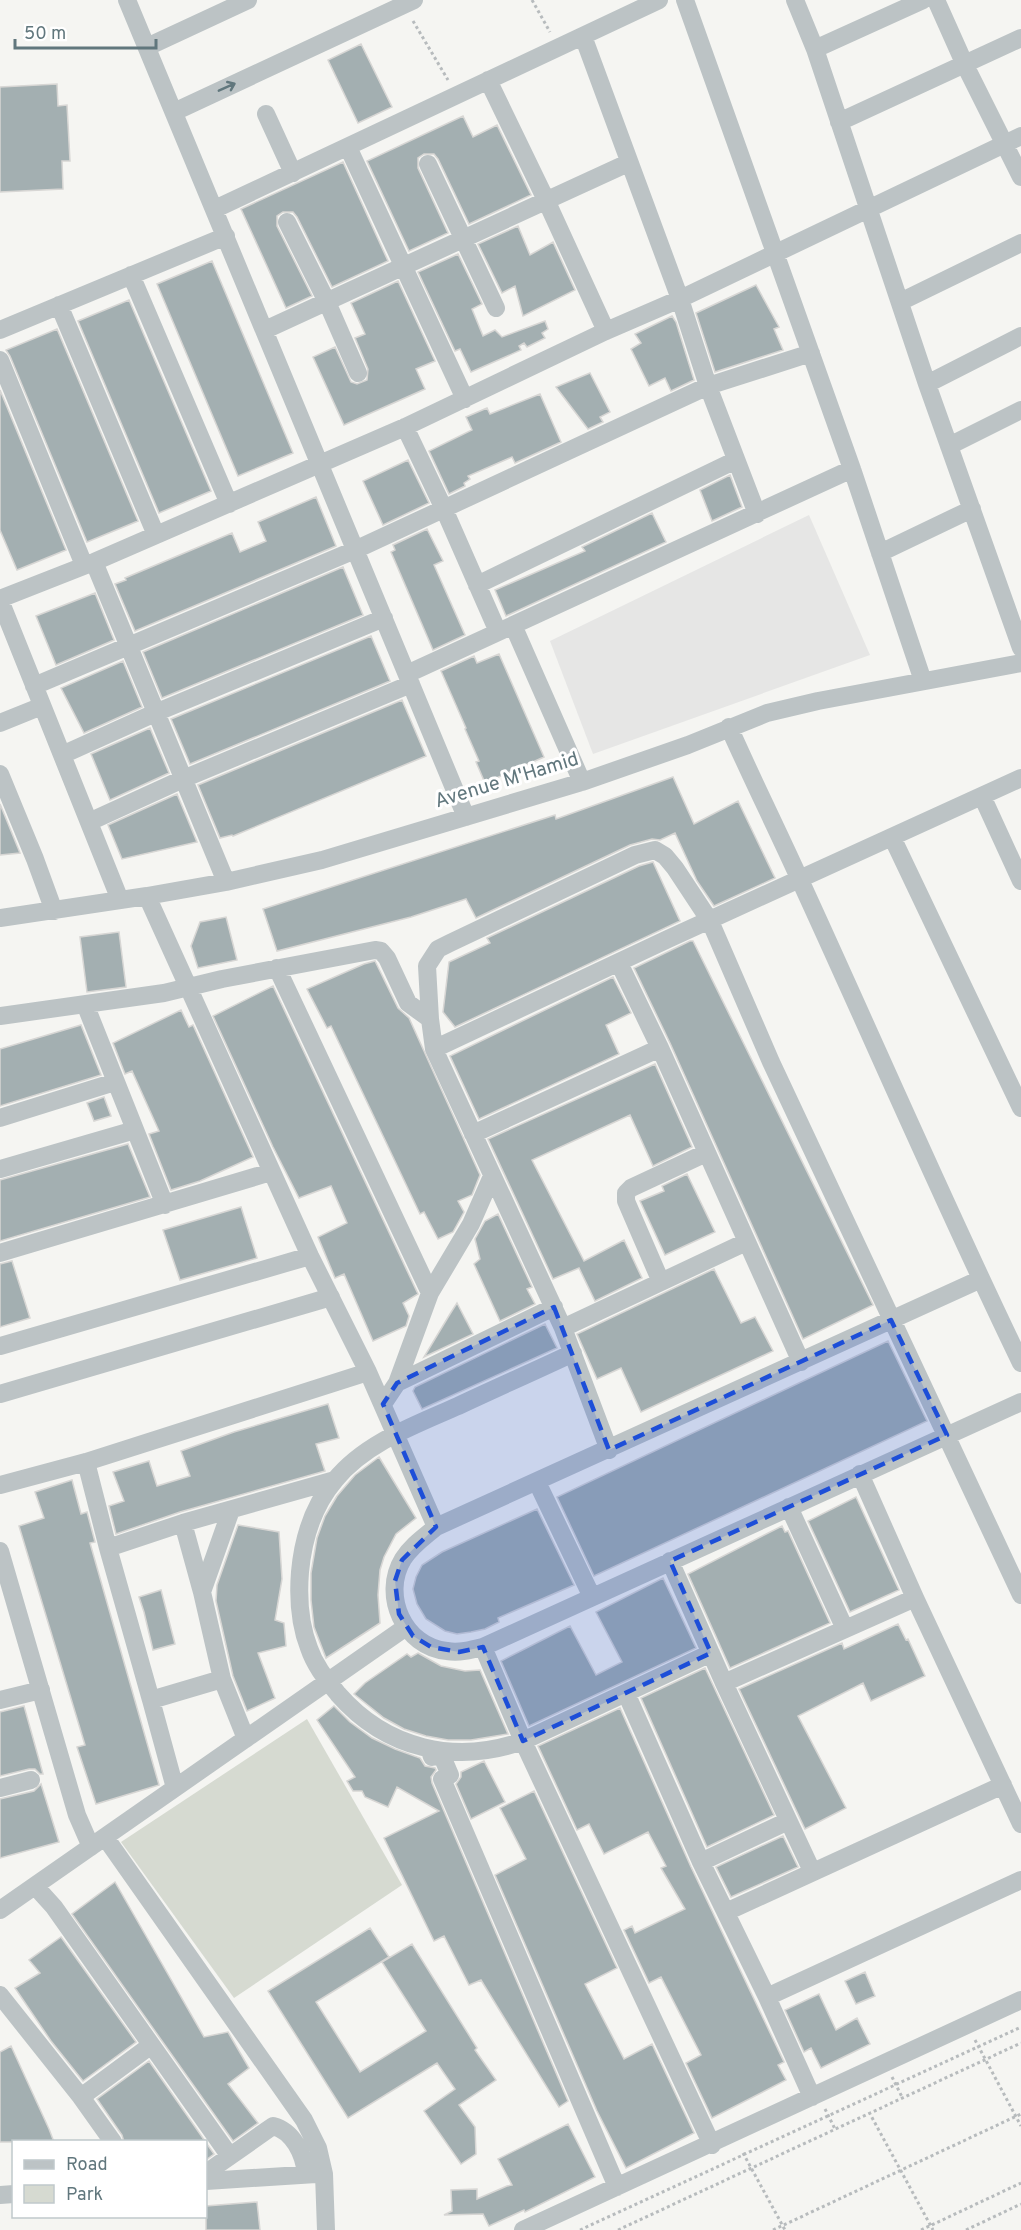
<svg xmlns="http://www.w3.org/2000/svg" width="1021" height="2230" font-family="Overpass,sans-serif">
<rect width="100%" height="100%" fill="#f5f5f2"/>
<path fill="#e6e6e5" d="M809,515L870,655L593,754L550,641Z"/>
<path fill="#d6dad1" d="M307,1719L402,1885L234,1998L121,1842Z"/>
<path fill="#a3afb1" stroke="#d7d6d4" stroke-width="1.5" d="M361,44L392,107L358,123L328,60Z
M57,84L58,106L67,105L70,161H62L63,189L0,192V87Z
M463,116L473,137L497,125L531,195L469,224L438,159L434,154H424L418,158V168L448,233L409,251L367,161Z
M343,162L388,261L332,287L297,217L293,212H283L277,216V226L312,296L286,308L241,209Z
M518,226L530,255L553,242L575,290L523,316L515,286L502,293L478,244Z
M458,254L482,304L472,309L483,336L495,330L502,337L545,321L548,329L542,333L545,338L527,347L524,343L519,346L521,350L471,372L460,349L455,351L418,272Z
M212,261L293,453L238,476L157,284Z
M398,281L435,361L416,369L425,389L344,425L313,357L335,347L351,382L357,384L367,380L368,369L355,338L365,334L351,303Z
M756,285L779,327L774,329L783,350L715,372L696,313Z
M129,300L211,491L159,513L78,321Z
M672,316L676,322L694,380L671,391L665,378L649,386L631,349L641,343L635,334Z
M57,329L138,521L87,542L10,356L6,350Z
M590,373L610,412L600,417L603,422L588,429L556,387Z
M0,390L66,550L17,570L0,530Z
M540,394L561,442L515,463L512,457L468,476L470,479L464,483L465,486L449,494L429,451L472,430L466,417L487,408L490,414Z
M408,460L429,503L383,525L363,481Z
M730,475L742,507L712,521L700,490Z
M316,497L336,546L135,631L115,584L126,580L125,578L232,533L240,552L266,541L258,522Z
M652,513L666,542L506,616L495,590L585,551L582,547Z
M427,529L443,561L434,565L465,635L433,650L391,552L395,550L393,545Z
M343,567L363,615L162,698L143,652Z
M95,593L114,640L56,665L36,616Z
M371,636L390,681L190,764L171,719Z
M499,654L544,757L485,783L476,762L479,761L465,729L466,728L441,671L474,656L477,663Z
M123,661L142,707L84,733L61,688Z
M402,700L426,756L233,836L232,835L220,838L198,785Z
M150,728L169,773L110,800L91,754Z
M673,777L694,824L738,801L775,878L714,906L697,881L675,833L660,840L652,839L630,845L476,918L466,899L411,917L277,951L263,909L555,815L556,819Z
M177,794L197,842L122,859L108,825Z
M0,804L20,853L0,855Z
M653,862L680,921L455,1027L443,1012L449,962L490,943L487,938L639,866Z
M226,917L237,960L198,968L191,946L200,922Z
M119,932L126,987L87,992L80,937Z
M690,941H693L873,1305L803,1339L670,1043L634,968Z
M375,961L398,1008L409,1018L480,1175L472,1195L458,1201L464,1212L453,1232L438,1239L424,1212L420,1214L331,1026L327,1028L307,989L364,964Z
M613,977L631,1013L606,1025L619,1054L479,1119L450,1056Z
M273,986L418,1294L403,1303L409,1316L406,1326L373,1341L344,1274L335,1278L318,1237L347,1223L331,1186L299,1198L273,1147L213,1016Z
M181,1010L189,1027L193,1025L253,1157L200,1181L171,1190L149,1134L159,1131L132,1071L125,1074L113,1043Z
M81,1025L101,1075L0,1106V1049Z
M655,1064L692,1147L653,1166L630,1115L532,1160L584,1261L624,1240L642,1278L595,1301L579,1268L553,1279L488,1139Z
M104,1097L111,1116L94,1121L87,1103Z
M128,1144L150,1197L0,1241V1180Z
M687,1174L715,1232L665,1255L640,1201L664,1191L662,1186Z
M241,1207L257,1258L180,1280L163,1230Z
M498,1214L532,1287L527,1289L535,1304L500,1321L474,1264L480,1259L475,1239L485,1221Z
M12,1261L30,1318L0,1327V1264Z
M714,1269L741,1323L755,1317L773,1351L641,1412L621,1368L597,1379L577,1334Z
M457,1303L473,1334L424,1357L450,1314Z
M545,1324L557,1348L422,1409L413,1391L415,1387Z
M888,1341L927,1421L594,1576L557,1497Z
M328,1404L339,1438L316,1444L325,1471L180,1512L116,1534L109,1506L124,1501L113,1472L149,1461L157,1486L190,1476L181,1451L234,1432Z
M379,1457L416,1518L396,1534L384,1557L380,1570L378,1595L380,1623L326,1658L314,1627L311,1600V1573L317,1538L325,1516L337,1496L355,1475Z
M72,1480L81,1514L87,1512L95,1542L90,1543L159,1785L96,1804L77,1747L85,1745L19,1526L44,1518L35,1492Z
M856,1497L899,1590L850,1612L808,1521Z
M537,1509L574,1585L498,1618L499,1622L485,1629L471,1632L457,1634L445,1631L426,1619L417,1604L413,1589L416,1577L422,1565L442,1552Z
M238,1525L279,1532L282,1579L275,1620L284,1623L286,1646L258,1653L275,1698L247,1711L233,1676L216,1601L217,1585Z
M782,1526L785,1532L788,1531L830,1623L730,1668L688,1574Z
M663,1578L696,1648L529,1726L501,1661L570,1626L596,1675L622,1662L596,1612Z
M161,1590L175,1644L153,1650L144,1612L139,1597Z
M898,1624L906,1640L908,1639L925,1676L871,1701L863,1683L798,1716L846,1808L805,1829L739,1689L842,1643L844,1649Z
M418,1653L441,1666L465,1671L480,1670L508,1734L471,1740H448L426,1736L404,1729L384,1718L354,1694L365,1683L407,1654L411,1657Z
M705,1668L774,1815L707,1847L641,1698Z
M24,1706L43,1774H40L35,1769H29L0,1776V1712Z
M334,1706L350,1722L372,1738L395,1749L420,1758L425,1766L435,1768L436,1770L431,1777L432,1783L568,2101L559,2107L481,1980L469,1985L444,1936L434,1941L384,1838L439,1811L397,1787L388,1807L365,1797L362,1791H353L347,1781L355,1777L317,1720Z
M620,1708L691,1867L784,2062L778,2065L786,2080L712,2118L686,2063L701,2055L661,1977L649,1983L624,1930L632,1926L635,1933L685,1909L661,1868L666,1866L648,1832L604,1854L589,1824L577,1830L538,1746Z
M484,1761L505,1802L471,1819L456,1784L461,1777V1772Z
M41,1784L59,1842L0,1858V1799L34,1791Z
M534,1791L617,1968L585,1984L624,2059L652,2044L694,2133L626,2168L597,2111L495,1875L526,1859L500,1808Z
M783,1836L798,1867L731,1897L716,1867Z
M115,1882L204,2037L228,2032L249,2068L228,2084L258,2123L233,2141L72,1914Z
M370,1928L389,1957L316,2002L360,2072L426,2031L382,1962L412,1944L477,2048L475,2050L496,2080L459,2105L475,2127L476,2154L461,2164L424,2111L455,2089L437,2063L348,2118L268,1991Z
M61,1937L136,2042L83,2081L51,2041L15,1988L40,1973L29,1960Z
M865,1972L875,1996L856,2004L845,1981Z
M819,1994L836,2030L857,2018L870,2044L821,2068L811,2048L804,2052L785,2010Z
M11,2046L49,2129L54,2142H0V2052Z
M149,2061L214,2154L206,2160V2142H124L122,2135L97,2099Z
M568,2124L595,2177L525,2212L524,2210L489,2226L483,2214L444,2215L452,2211L451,2190L477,2189V2199L507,2186L512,2185L498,2159Z
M257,2202L260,2230H206V2206Z"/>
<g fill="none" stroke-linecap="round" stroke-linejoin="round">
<path stroke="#b7bbbd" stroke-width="3" stroke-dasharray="3 3" stroke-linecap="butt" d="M532,0L550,32
M413,21L448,80
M975,2040L1021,2126
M892,2077L902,2097
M825,2109L835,2129
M869,2112L933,2230
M743,2153L785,2230
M580,2230L1021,2027
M618,2230L1021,2043
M773,2230L1021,2114
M921,2230L1021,2183
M966,2230L1021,2204"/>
<path stroke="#bcc3c5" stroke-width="18" d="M127,0L466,817
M685,0L852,469L923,681
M795,0L815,49L927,384L1021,648
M936,0L965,65L1021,177
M583,36L680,299L708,386L757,514
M147,47L248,0
M815,49L923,0
M488,80L546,200L606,331
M174,112L414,0
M266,114L293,173
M839,122L1021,38
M348,147L465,399
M428,164L496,308
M215,209L659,0
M287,222L327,302L358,373
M131,275L229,504
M900,302L1021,243
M59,305L156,535
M0,330L226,236
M265,330L628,163
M0,360L84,565
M927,384L1021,336
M405,427L444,509L498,632
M949,446L1021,410
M880,553L972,509
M94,562L226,882
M477,585L736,460
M0,599L94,562L405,427L606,331L680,299L1021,136
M0,600L120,900
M513,625L582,782
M407,674L852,469
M34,686L355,550L708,386L811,353
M0,723L42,706
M729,727C752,779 777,829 800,880C874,1041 944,1204 1021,1363
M62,755L155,713L384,618
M0,774L35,859L54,911
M982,796L1021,881
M89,822L183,779L411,684
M892,837L1021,1108
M147,896L310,1256L368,1372L436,1527
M0,918L147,896L226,882L322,860L582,782L688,745L767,713L818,701L1021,663
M619,963L660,1048L801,1362
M277,968L430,1293
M85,1004L165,1205
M0,1016L164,993L222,979L375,950L381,951L387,958L408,1003L430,1019
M434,1049L668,939L1021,778
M0,1118L115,1082
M473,1134L660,1048
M0,1169L135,1130
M0,1253L271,1172
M981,1279L436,1527C424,1537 411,1546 403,1559C381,1595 404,1647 447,1651C459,1653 471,1650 483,1647L1021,1402
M661,1282L626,1201V1193L631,1188L706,1153
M563,1328L746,1242
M0,1346L310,1256
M573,1353C535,1371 496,1388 458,1406C415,1425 365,1443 335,1480C313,1506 303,1539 300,1572C298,1597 300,1625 309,1648C315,1666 326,1679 338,1694C386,1749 455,1765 523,1741L711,1653
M397,1383L554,1307
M0,1394L331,1297
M383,1404L397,1383L430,1293L471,1224L492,1176
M609,1450L563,1328L434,1049L430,1019L427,966L438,949L450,943L635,855L655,850L665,856L675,868L710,921L771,1062L1021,1595
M86,1462L108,1548L151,1700L222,1679
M860,1474L915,1598L1021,1824
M537,1482L592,1597
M0,1485L86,1462L368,1372
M789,1507L845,1629
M108,1548L183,1523
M0,1551L77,1815L91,1847
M670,1561L724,1683L812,1871
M202,1592L231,1510
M483,1647L523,1741L712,2145
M724,1683L915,1598
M626,1693L701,1862L767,1997L812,2097
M0,1700L41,1690
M151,1700L175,1788
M246,1739L222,1679L202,1592L183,1523L335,1480
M431,1754L432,1757L441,1754L450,1775L442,1779L617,2187
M0,1788L31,1780
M105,1837L304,2120L318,2148L324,2174L326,2230
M701,1862L788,1821
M35,1886L54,1907L229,2155
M0,1910L406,1627
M726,1912L1003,1785
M0,1995L81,2097L113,2142
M767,1997L1021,1880
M81,2097L150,2046
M206,2173L273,2126C293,2131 304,2154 306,2174
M206,2181L316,2174
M0,2195L14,2194
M523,2230L1021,2000"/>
</g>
<defs><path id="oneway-shaft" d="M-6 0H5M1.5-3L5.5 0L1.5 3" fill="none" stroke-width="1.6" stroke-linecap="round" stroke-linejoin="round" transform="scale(1.5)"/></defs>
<use stroke="#61777d" href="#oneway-shaft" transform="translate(227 87) rotate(-24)"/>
<path fill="#1d4ed8" fill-opacity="0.2" stroke="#1d4ed8" stroke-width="4.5" stroke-dasharray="12 8" stroke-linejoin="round" d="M554,1307L609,1450L891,1320L947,1435L670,1561L711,1653L523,1741L483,1647L459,1652L431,1647L413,1636L399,1614L395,1581L402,1560L436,1527L383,1404L397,1383Z"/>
<g text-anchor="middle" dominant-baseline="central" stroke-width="6" stroke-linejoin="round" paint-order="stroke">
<g font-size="20" fill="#61777d" stroke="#fff">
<text transform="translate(507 781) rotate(-17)">Avenue M'Hamid</text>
</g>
</g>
<rect x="12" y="2140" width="195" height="78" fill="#ffffff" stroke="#c0c9cb" stroke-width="1.5"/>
<rect x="24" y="2160" width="30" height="9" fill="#bcc3c5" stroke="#c0c9cb" stroke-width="1.5"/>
<text x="66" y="2170" font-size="18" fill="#61777d">Road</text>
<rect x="24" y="2185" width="30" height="18" fill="#d6dad1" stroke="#c0c9cb" stroke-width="1.5"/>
<text x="66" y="2200" font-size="18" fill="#61777d">Park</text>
<path d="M15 39v9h141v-9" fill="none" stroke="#61777d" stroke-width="3"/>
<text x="24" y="39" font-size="18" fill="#61777d" stroke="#ffffff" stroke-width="4.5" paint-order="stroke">50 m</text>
</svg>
